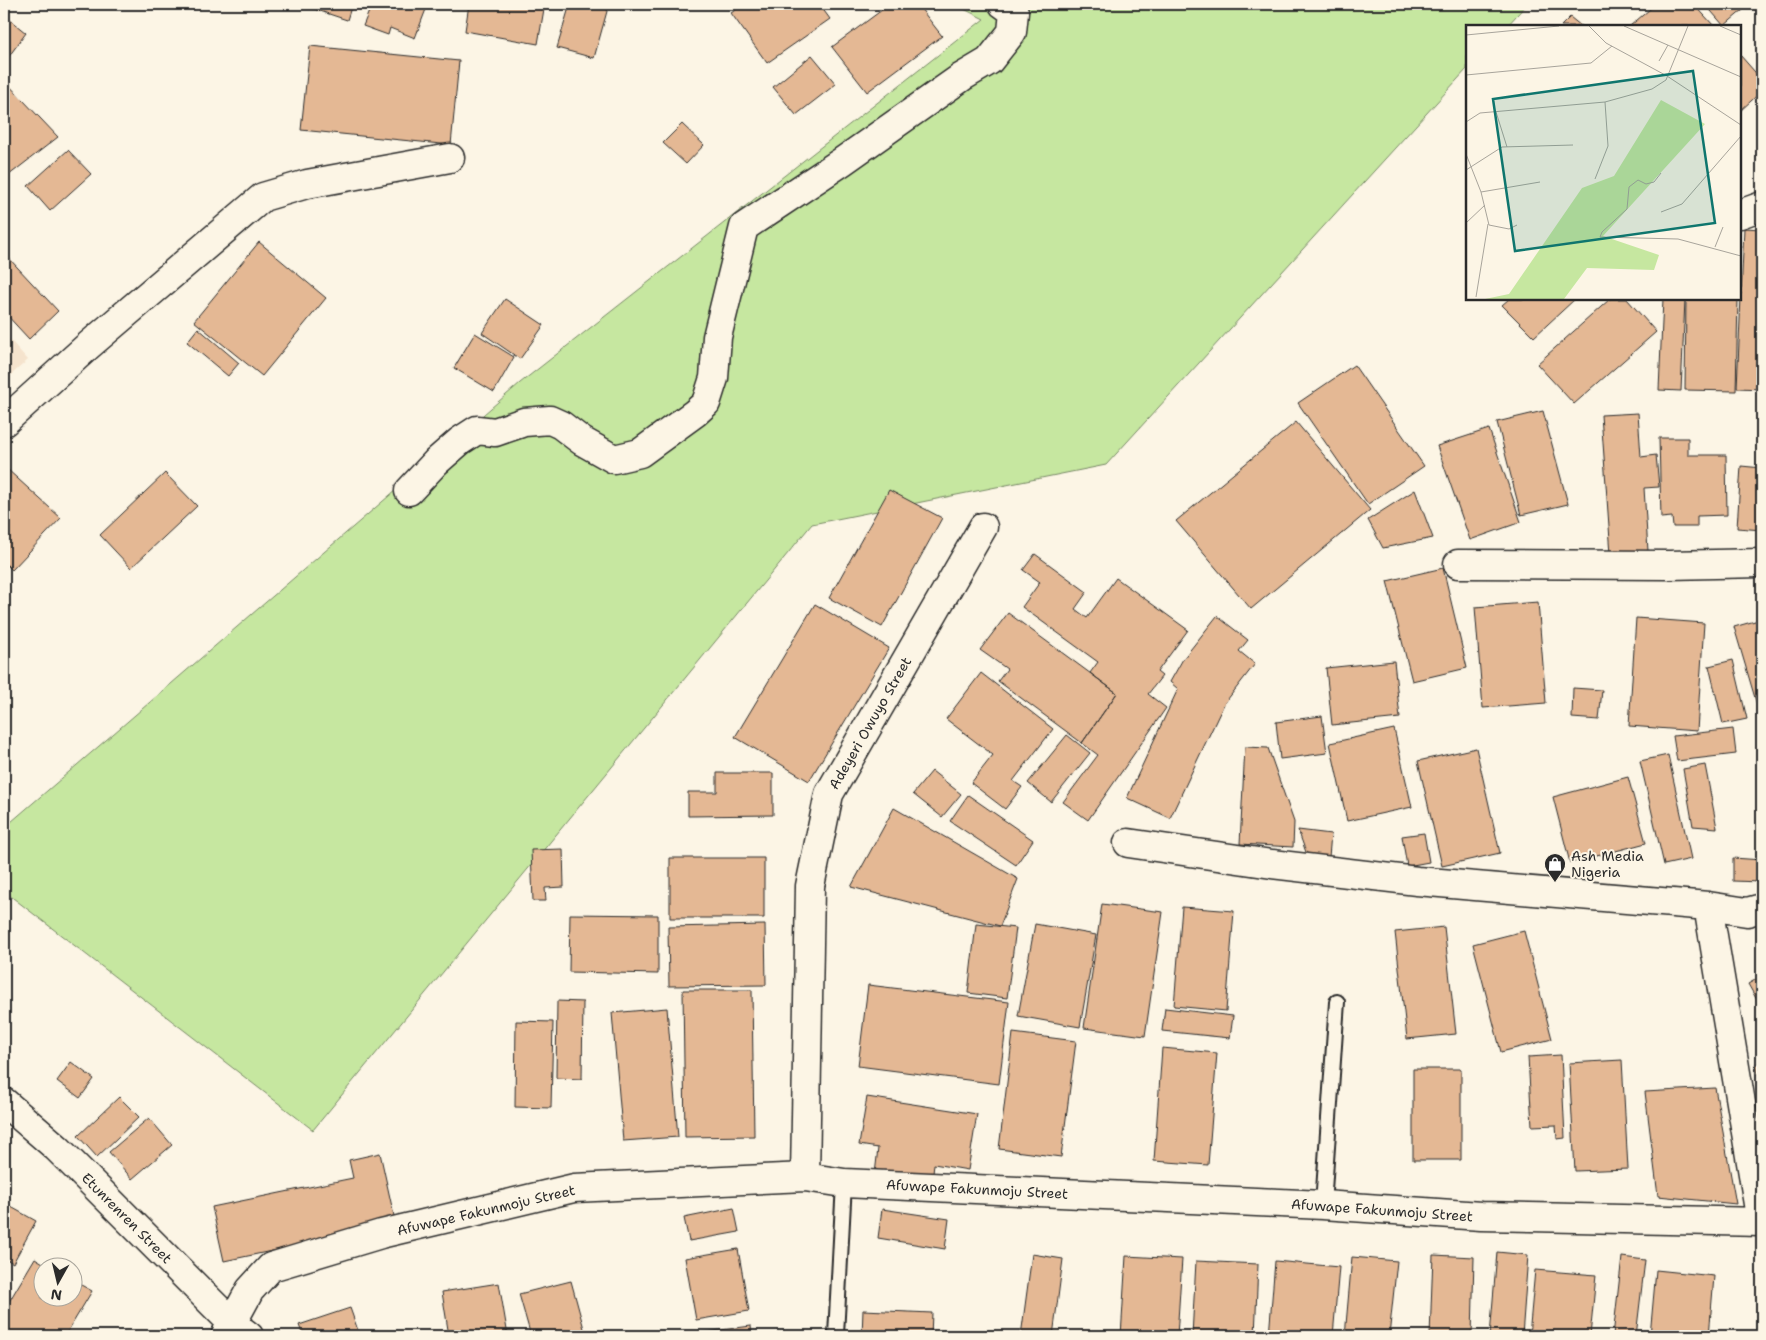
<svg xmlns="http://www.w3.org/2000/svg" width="1766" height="1340" font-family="'Shantell Sans',sans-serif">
<rect width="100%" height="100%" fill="#fcf5e5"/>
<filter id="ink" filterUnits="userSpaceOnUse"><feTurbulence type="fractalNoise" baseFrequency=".02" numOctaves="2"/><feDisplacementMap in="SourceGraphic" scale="10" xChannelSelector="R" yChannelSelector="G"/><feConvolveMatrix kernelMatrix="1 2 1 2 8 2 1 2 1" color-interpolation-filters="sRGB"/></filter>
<g filter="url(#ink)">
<path fill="#f5e3cd" d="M4,333L28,360L4,381Z"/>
<path fill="#c6e7a0" stroke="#788966" d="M954,4H1527L1507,26H1467V69L1106,465L812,524L313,1130L4,891V828L520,383L984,19Z"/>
<path fill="#e4b894" stroke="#2b2b2b" d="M299,4H352L347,20Z
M372,4H428L415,38L390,28L388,35L363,26Z
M469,4H530L529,6L544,9L538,44L465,31Z
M570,4H609L594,58L557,48Z
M744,4H819L830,19L767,63L731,13Z
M890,4H917L942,36L867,92L832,47Z
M1656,4H1694L1714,26H1630Z
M1705,4H1750L1724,26Z
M4,15L26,33L4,63Z
M1570,17L1581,26H1561Z
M310,46L459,61L451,145L301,130Z
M812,55L836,84L796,115L773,87Z
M1740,55L1762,80V91L1740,111Z
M4,80L58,137L4,179Z
M682,124L704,145L686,164L663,143Z
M68,150L91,174L50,211L28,186Z
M1744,228L1762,229V389L1737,388Z
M259,242L326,298L262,376L194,321Z
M4,253L58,311L29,339L4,312Z
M505,299L544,325L520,359L482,333Z
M1509,299H1575L1534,337L1502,305Z
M1610,299H1627L1656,332L1574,404L1537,364Z
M1663,299H1685L1681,391L1659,390Z
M1686,299H1738L1736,391L1685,390Z
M198,328L239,363L228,376L187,342Z
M475,333L514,357L494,392L454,368Z
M1354,365L1424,466L1368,504L1298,403Z
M1543,411L1568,504L1521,515L1497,422Z
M1638,413L1641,457L1656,455L1659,487L1644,488L1648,551L1611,554L1601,415Z
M1296,422L1370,510L1251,609L1176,521Z
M1489,429L1521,522L1470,540L1437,446Z
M1659,438H1688V455H1726L1727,515L1697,516V527H1673L1672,517L1661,518Z
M1741,466L1762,468V530L1737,528Z
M7,469L61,518L12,570L4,562V472Z
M165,473L197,506L131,568L100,535Z
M889,490L942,518L882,627L829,598Z
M1415,490L1433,538L1383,548L1368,520Z
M1035,554L1087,592L1075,609L1087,618L1116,578L1188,630L1157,672L1162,676L1148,694L1166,708L1088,820L1063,802L1098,755L1082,743L1117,693L1090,673L1098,662L1022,607L1040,582L1023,570Z
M1443,568L1467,668L1412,681L1387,581Z
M1538,602L1546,703L1483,708L1475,607Z
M815,604L889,648L809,781L735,737Z
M1008,613L1117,693L1082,743L998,681L1007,669L980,650Z
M1217,616L1248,640L1239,651L1255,664L1224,704L1170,818L1127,798L1178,689L1170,682L1183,659Z
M1636,618L1704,623L1697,731L1629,726Z
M1762,619V715H1760L1734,627Z
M1733,660L1747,719L1723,724L1709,666Z
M1394,661L1400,718L1332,725L1326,668Z
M981,673L1053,729L1013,781L1022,787L1005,809L971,783L993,755L946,719Z
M1573,688L1602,690L1599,720L1572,718Z
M1322,716L1327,753L1280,759L1276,722Z
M1394,729L1412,807L1347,821L1330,743Z
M1733,729L1736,754L1677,761L1673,736Z
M1067,735L1090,753L1051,802L1028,783Z
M1245,747L1268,748L1294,822L1293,847L1240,844Z
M1476,748L1500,853L1442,866L1418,761Z
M1668,755L1691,859L1664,865L1640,761Z
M1705,765L1717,828L1693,826L1683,769Z
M932,771L961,794L942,817L913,794Z
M717,773H773V815L688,816V792H717Z
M1628,777L1646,843L1570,863L1553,797Z
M968,795L1033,840L1016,865L950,821Z
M894,808L1018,879L1000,926L851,887Z
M1298,830L1331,834L1329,857L1307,855Z
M1424,833L1429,862L1407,866L1402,836Z
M563,849L564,887L545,888L546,901H533L531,850Z
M670,858H764V918H670Z
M1733,858L1762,860L1761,882L1733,881Z
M1102,904L1163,912L1145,1036L1084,1028Z
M1182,907L1234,911L1226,1011L1174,1006Z
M570,914L658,915V974L569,972Z
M976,924L1016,928L1007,998L968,993Z
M1035,924L1096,935L1080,1027L1018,1016Z
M765,925L766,985L669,986L668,927Z
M1444,927L1456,1034L1407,1039L1395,932Z
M1524,931L1552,1039L1501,1052L1473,944Z
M1762,976V1009L1748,984Z
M868,985L1009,1002L999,1084L858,1066Z
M683,990H752L754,1136L685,1137Z
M557,1001L583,1002L582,1079L556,1078Z
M667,1008L678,1137L623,1141L612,1013Z
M1165,1008L1233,1016L1230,1038L1162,1031Z
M516,1021L553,1022L551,1108L515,1107Z
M1013,1033L1076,1041L1061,1157L999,1149Z
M1162,1048L1217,1053L1208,1165L1154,1161Z
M1561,1055L1565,1138L1557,1139L1556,1125L1532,1126L1528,1057Z
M1622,1060L1628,1169L1575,1171L1569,1063Z
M71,1062L94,1079L80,1098L57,1081Z
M1756,1064L1762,1065V1100Z
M1413,1069H1461V1160H1413Z
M1715,1088L1736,1204L1658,1196L1645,1092Z
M119,1097L139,1117L97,1157L78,1136Z
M867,1097L977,1114L968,1170L934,1164L932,1183L875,1174L878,1148L859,1145Z
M149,1118L172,1145L132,1179L109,1152Z
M380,1153L396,1225L224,1261L212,1207L353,1178L349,1160Z
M4,1203L36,1221L13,1263L4,1258Z
M734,1208L739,1232L689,1241L684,1218Z
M882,1209L949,1219L945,1249L878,1238Z
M738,1249L749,1311L696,1320L685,1258Z
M1497,1252L1528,1255L1522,1336H1490Z
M1032,1254L1063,1259L1053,1336H1021Z
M1433,1255L1474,1257L1472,1336H1430Z
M1126,1256L1182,1259L1177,1336H1121Z
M1352,1257L1397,1261L1389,1336H1345Z
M1622,1257L1645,1260L1636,1336H1613Z
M35,1258L51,1268H42V1298H72V1280L92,1291L65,1336H4V1310Z
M1196,1261L1258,1264L1255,1336H1192Z
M1275,1261L1339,1267L1333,1336H1269Z
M1535,1270L1596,1275L1590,1336H1529Z
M1656,1270L1714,1276L1709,1336H1650Z
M571,1281L586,1336H531L519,1294Z
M499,1283L508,1336H449L442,1292Z
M350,1308L360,1336H303L299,1325Z
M863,1310L932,1313L931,1336H862Z
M751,1326L752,1336H698V1333Z"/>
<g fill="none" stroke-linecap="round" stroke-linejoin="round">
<g stroke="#2b2b2b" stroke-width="18">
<path id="lane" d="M1323,1205L1337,1002
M836,1335L844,1183"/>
</g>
<g stroke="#2b2b2b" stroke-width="31">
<path id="street" d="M1740,214L1762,206
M4,422L88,346L263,197L307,184L450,158
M409,491L436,462L460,441L477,430L495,432L524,422L550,420L561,425L582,441L614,459L640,453L695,413L706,403L714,378L717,337L744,227L843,161L962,77L989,61L1012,32L1014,12L1003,4
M1458,564L1669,565L1762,563
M1128,843L1272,864L1417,881L1708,906L1747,912L1762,908
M1708,906L1761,1222
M4,1102L57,1148L232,1323L249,1336
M805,1177L810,886L829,794L983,527
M225,1336L250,1290L271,1267L381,1234L574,1188L805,1177L844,1183L1323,1205L1481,1216L1762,1222"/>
</g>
<use href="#lane" stroke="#fcf5e5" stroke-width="14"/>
<use href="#street" stroke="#fcf5e5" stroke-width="28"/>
</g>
</g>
<defs>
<g id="shop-pin" transform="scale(1.125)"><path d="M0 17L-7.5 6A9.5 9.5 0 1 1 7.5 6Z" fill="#2b2b2b" stroke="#fcf5e5"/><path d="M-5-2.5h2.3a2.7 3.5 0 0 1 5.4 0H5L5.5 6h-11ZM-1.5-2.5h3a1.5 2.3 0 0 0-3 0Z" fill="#fff"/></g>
</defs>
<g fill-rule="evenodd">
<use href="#shop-pin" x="1555" y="864"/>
</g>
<g text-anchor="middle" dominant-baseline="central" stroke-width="4" stroke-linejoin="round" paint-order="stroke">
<g font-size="14" fill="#2b2b2b" stroke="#fcf5e5">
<text transform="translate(870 723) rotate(-60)">Adeyeri Owuyo Street</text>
<text transform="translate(977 1189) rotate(3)">Afuwape Fakunmoju Street</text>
<text transform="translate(486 1210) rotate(-13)">Afuwape Fakunmoju Street</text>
<text transform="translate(1382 1210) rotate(4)">Afuwape Fakunmoju Street</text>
<text transform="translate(127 1218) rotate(45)">Etunrenren Street</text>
</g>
<g font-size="14" fill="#2b2b2b" stroke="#fcf5e5" text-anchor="start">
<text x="1571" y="856">Ash Media<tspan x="1571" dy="16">Nigeria</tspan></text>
</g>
</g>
<g transform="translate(1466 25)">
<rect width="275" height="275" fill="#fcf5e5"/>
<path d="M195,75L239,99L137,211L193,230L188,245L121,243L98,274H19L43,269L116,163L148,151Z" fill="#c6e7a0"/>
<path fill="none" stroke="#a8a49b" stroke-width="1" d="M123,1L140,18L201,51L275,100M158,1L275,52M254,1L275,10M0,10L93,1M193,36L202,20M0,50L125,38L146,21M30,87L41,122M0,97L14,88L139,77L186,64L200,55L222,1M0,129L15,167L23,200L43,204L51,200M0,145L36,122L107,120M195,148L188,157L180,159L172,155L163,162L161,184L136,207L134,212L212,214L275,231M129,154L142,121L139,77M15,167L74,157M195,187L216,179L275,111M0,198L19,180M249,222L257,202M10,272L22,199"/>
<path fill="#0f766e" fill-opacity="0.15" stroke="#0f766e" stroke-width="2.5" d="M227,46L249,198L49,226L27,74Z"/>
<rect width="275" height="275" fill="none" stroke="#2b2b2b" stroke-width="2.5"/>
</g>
<rect width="1766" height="1340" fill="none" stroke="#fcf5e5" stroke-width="20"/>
<rect x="10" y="10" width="1746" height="1320" fill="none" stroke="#2b2b2b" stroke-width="2" filter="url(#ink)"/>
<g transform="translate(58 1282) rotate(188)"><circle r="24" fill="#fcf5e5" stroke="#a8a49b"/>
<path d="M0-4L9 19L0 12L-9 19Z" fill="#2b2b2b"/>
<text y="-8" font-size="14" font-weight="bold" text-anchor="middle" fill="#2b2b2b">N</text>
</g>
</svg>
